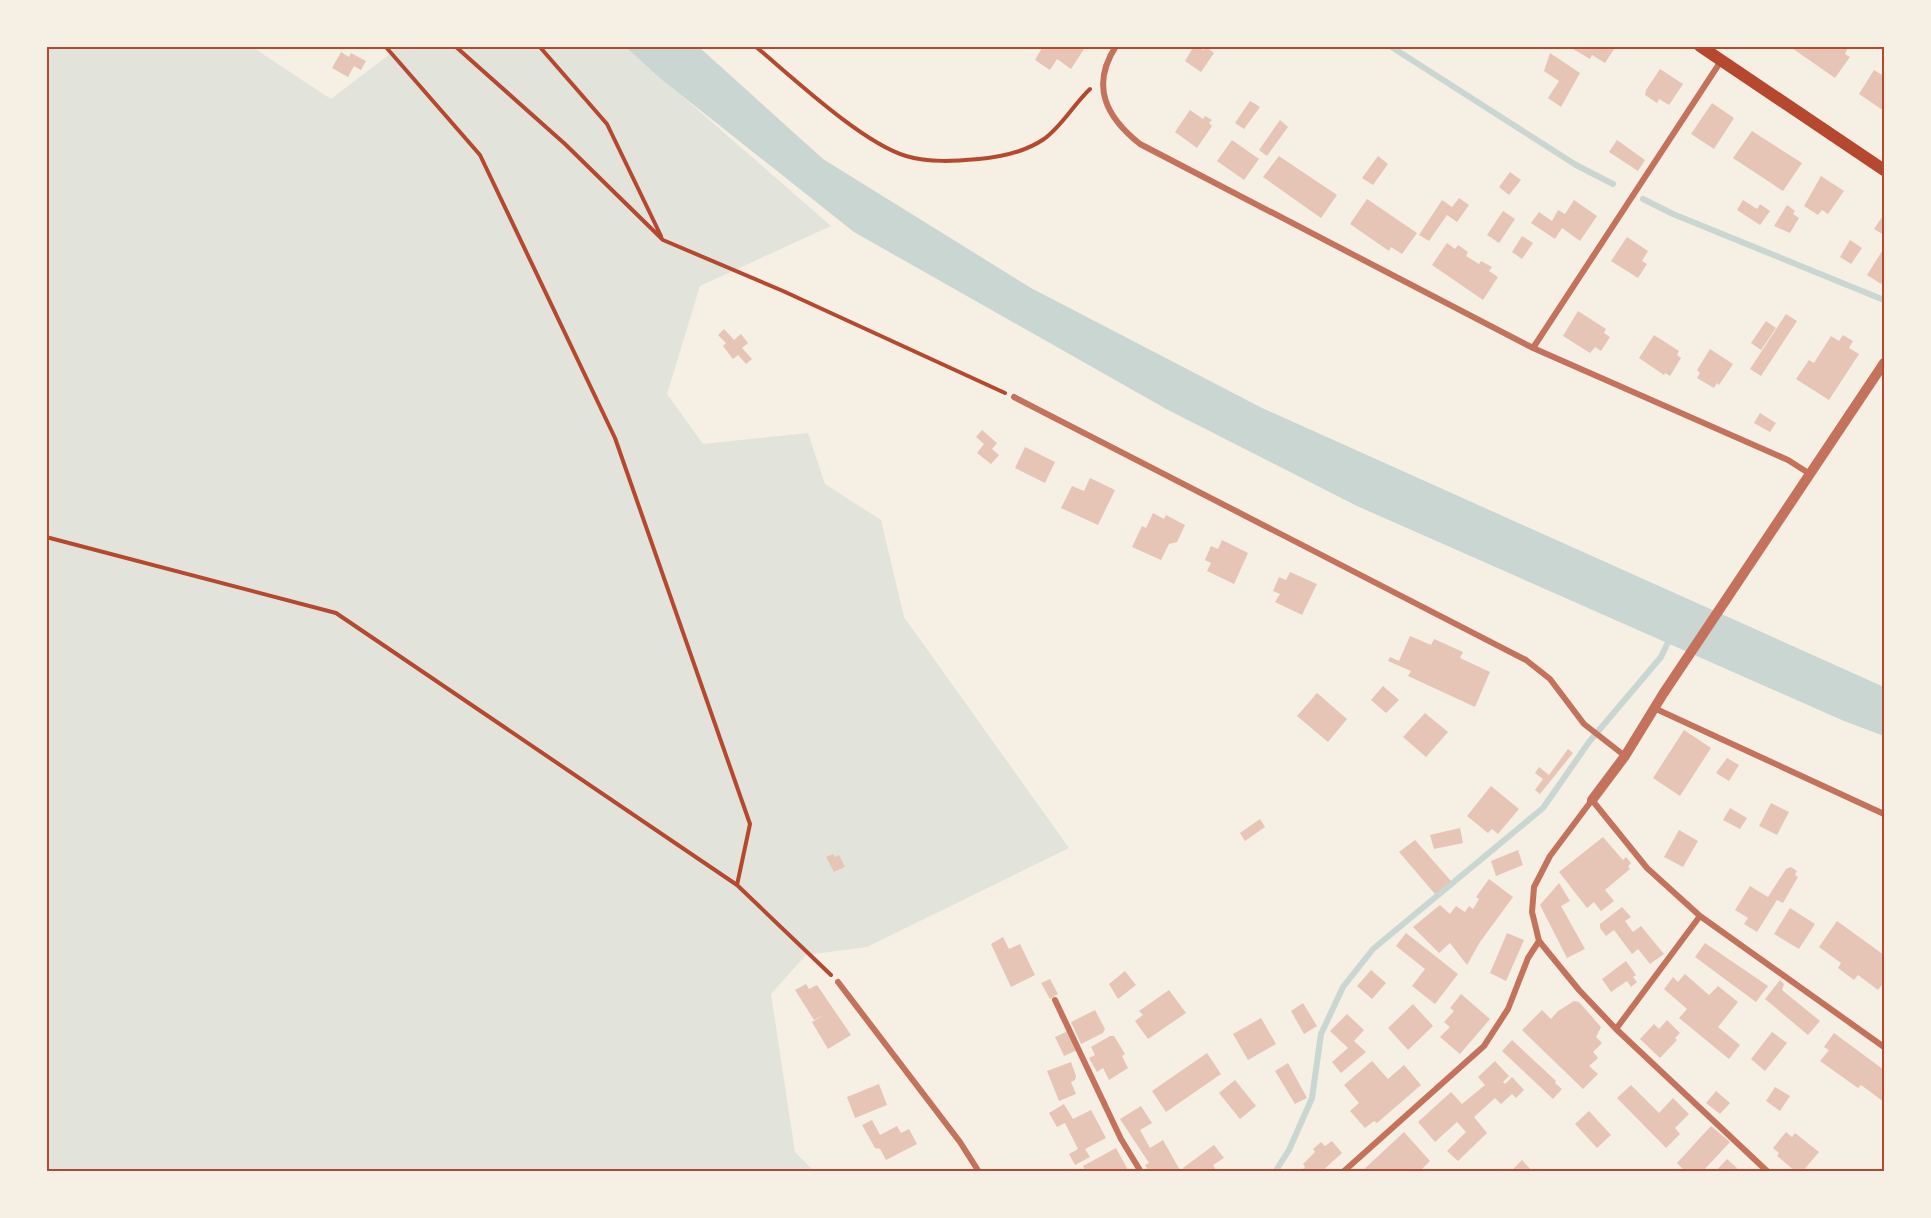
<svg xmlns="http://www.w3.org/2000/svg" width="1931" height="1218" font-family="'DejaVu Sans',sans-serif">
<rect width="100%" height="100%" fill="#f6efe4"/>
<path fill="#e2e4dc" d="M46,47H252L331,99L399,47H626L831,226L700,286L667,394L703,444L808,433L825,484L881,520L904,617L1069,848L867,947L806,955L771,994L795,1152L814,1171H47Z"/>
<path fill="#c9d6d2" d="M626,47H699L823,159L1031,288L1262,408L1884,687V736L1844,721L1357,506L1168,410L854,232L661,79Z"/>
<g fill="none" stroke-linecap="round" stroke-linejoin="round">
<path stroke="#c9d6d2" stroke-width="6" d="M1390,46L1576,165L1613,184
M1643,199L1673,214L1884,300
M1275,1172L1289,1150L1312,1098L1321,1034L1343,987L1373,949L1543,808L1589,742L1661,657L1671,636"/>
</g>
<path fill="#e6c5b7" d="M1043,46H1086L1071,69L1057,59L1050,70L1035,60Z
M1194,46L1204,50L1206,47L1214,53L1201,72L1185,61Z
M1568,46H1616L1605,63L1592,55L1590,59Z
M1789,46H1849L1845,54L1850,57L1835,78Z
M341,52L349,57L351,53L366,61L361,70L354,66L348,77L332,68Z
M1550,53L1580,73L1561,107L1548,98L1559,81L1544,71Z
M1660,69L1683,84L1669,105L1659,99L1657,103L1645,95L1646,90Z
M1874,70L1884,76V111L1859,94Z
M1250,101L1260,107L1244,129L1235,123Z
M1712,103L1734,118L1714,149L1691,134Z
M1190,110L1203,119L1205,116L1212,120L1209,123L1212,126L1197,148L1175,132Z
M1280,120L1288,127L1267,156L1259,150Z
M1752,131L1802,163L1783,191L1733,158Z
M1232,140L1259,159L1244,180L1217,161Z
M1617,140L1645,160L1638,171L1609,152Z
M1279,156L1337,195L1321,218L1263,177Z
M1378,156L1388,164L1373,185L1362,178Z
M1510,172L1521,180L1509,195L1499,187Z
M1821,176L1844,191L1828,214L1822,210L1818,215L1804,206Z
M1459,198L1469,205L1457,222L1447,215L1429,241L1419,235L1442,200L1452,207Z
M1367,199L1417,233L1402,254L1391,247L1389,251L1350,224Z
M1574,200L1597,216L1580,241L1562,228L1555,239L1531,223L1539,212L1552,221L1558,210L1565,214Z
M1743,200L1757,209L1760,204L1770,211L1760,225L1737,210Z
M1787,205L1795,211L1793,214L1799,218L1790,233L1774,226Z
M1503,211L1515,219L1499,243L1487,235Z
M1884,214V235L1874,229Z
M1522,236L1533,243L1522,259L1512,252Z
M1627,237L1648,251L1642,261L1647,264L1638,278L1611,261Z
M1850,240L1862,248L1851,264L1840,257Z
M1447,243L1455,249L1458,245L1468,252L1466,256L1479,264L1481,261L1492,267L1489,271L1498,277L1483,300L1432,265Z
M1884,248V279L1881,284L1867,275Z
M1578,311L1606,329L1604,333L1610,337L1601,351L1595,347L1590,353L1563,336Z
M1786,314L1797,321L1761,376L1750,369Z
M1766,321L1776,328L1761,350L1751,343Z
M724,329L734,340L741,334L748,343L742,348L752,359L746,364L738,355L733,359L723,346L726,343L718,335Z
M1654,335L1679,351L1677,355L1681,358L1670,376L1665,373L1664,375L1639,358Z
M1843,335L1853,341L1849,348L1859,354L1829,400L1796,379L1809,360L1814,363L1831,336L1839,341Z
M1710,349L1733,364L1719,385L1717,383L1714,388L1697,378L1700,373L1697,370Z
M1760,413L1776,423L1770,432L1754,423Z
M982,430L997,443L992,449L999,455L991,464L977,453L984,444L976,437Z
M1025,447L1055,462L1045,483L1015,468Z
M1090,478L1115,490L1098,525L1061,508L1072,486L1084,491Z
M1153,513L1164,519L1166,515L1185,525L1177,542L1169,544L1161,560L1132,547L1142,526L1146,528Z
M1222,540L1248,553L1234,584L1207,571L1211,563L1205,560L1211,546L1218,549Z
M1290,572L1317,584L1302,615L1275,602L1280,594L1273,591L1279,577L1286,580Z
M1410,636L1431,645L1434,639L1463,652L1460,658L1490,672L1475,707L1408,676L1411,671L1388,661L1390,657L1399,661Z
M1383,686L1399,700L1386,713L1371,700Z
M1317,693L1347,719L1328,742L1297,716Z
M1425,713L1448,732L1426,757L1403,737Z
M1684,730L1711,748L1680,796L1653,778Z
M1568,749L1573,753L1540,794L1535,790L1543,779L1535,773L1539,767L1549,775Z
M1727,758L1739,765L1729,781L1716,773Z
M1491,786L1519,809L1498,834L1492,829L1488,833L1467,816Z
M1771,803L1789,812L1777,835L1759,826Z
M1730,808L1747,818L1740,829L1723,820Z
M1260,819L1265,827L1245,841L1240,833Z
M1460,828L1463,843L1434,849L1430,835Z
M1679,830L1698,841L1683,867L1664,857Z
M1603,837L1623,860L1626,857L1631,863L1628,866L1630,869L1605,890L1614,901L1601,911L1594,902L1587,908L1559,872Z
M1415,840L1451,881L1435,894L1399,852Z
M1518,850L1523,865L1496,876L1491,861Z
M833,854L835,857L839,855L845,867L834,872L826,857Z
M1791,867L1797,871L1795,875L1798,877L1783,903L1777,900L1757,932L1744,924L1748,918L1735,910L1750,886L1768,897L1786,869Z
M1489,879L1513,897L1480,942L1467,965L1450,943L1439,953L1413,927L1440,905L1450,914L1456,906L1465,912L1469,906L1473,909L1479,899L1476,897Z
M1559,883L1570,901L1561,906L1585,949L1567,958L1540,905Z
M1622,907L1631,917L1625,921L1633,932L1641,926L1664,954L1650,964L1638,949L1632,954L1614,930L1606,936L1600,928V924Z
M1790,908L1815,924L1799,949L1774,934Z
M1837,921L1884,955V982L1878,990L1858,975L1854,980L1838,968L1841,963L1819,947Z
M1406,933L1458,974L1435,1004L1412,986L1425,969L1396,946Z
M1507,933L1524,940L1506,981L1490,973Z
M1003,937L1009,949L1020,944L1035,975L1011,987L991,944Z
M1705,943L1768,986L1756,1002L1695,957Z
M1626,961L1636,975L1633,977L1637,982L1631,987L1627,981L1611,992L1602,979Z
M1371,970L1386,983L1372,999L1357,986Z
M1125,971L1136,985L1118,999L1109,984Z
M1685,974L1709,995L1718,986L1738,1002L1718,1027L1740,1045L1729,1059L1679,1018L1687,1009L1664,989L1673,977L1678,982Z
M1050,979L1058,994L1050,999L1041,983Z
M1780,980L1784,984L1782,990L1820,1021L1808,1035L1765,999Z
M806,984L809,989L817,985L851,1035L828,1049L812,1022L824,1015L814,1020L795,990Z
M1169,990L1186,1013L1148,1039L1135,1021L1143,1015L1139,1011Z
M1461,994L1490,1019L1460,1054L1440,1037L1450,1027L1444,1022L1454,1011L1450,1008Z
M1574,1001L1579,1002L1601,1027L1596,1037L1602,1043L1593,1052L1598,1058L1589,1066L1598,1074L1583,1089L1522,1030L1542,1010L1551,1019L1558,1011Z
M1303,1003L1317,1026L1304,1034L1291,1011Z
M1413,1004L1433,1026L1408,1050L1388,1028Z
M1095,1010L1105,1029L1103,1033L1081,1044L1071,1022Z
M1347,1014L1364,1030L1354,1041L1366,1052L1341,1073L1332,1062L1348,1048L1330,1031Z
M1261,1018L1276,1044L1248,1060L1233,1034Z
M1667,1020L1680,1033L1675,1038L1677,1040L1660,1058L1640,1039L1654,1024L1659,1029Z
M1068,1031L1077,1050L1064,1056L1055,1037Z
M1772,1032L1787,1043L1765,1071L1751,1059Z
M1834,1033L1884,1070V1102L1861,1085L1858,1088L1820,1061L1829,1050L1824,1047Z
M1110,1036H1114L1125,1054L1122,1056L1128,1068L1109,1080L1103,1068L1097,1072L1089,1058L1095,1055L1091,1047Z
M1512,1040L1556,1081L1555,1083L1562,1089L1553,1099L1502,1051Z
M1207,1053L1221,1074L1166,1112L1152,1091Z
M1372,1061L1388,1079L1404,1065L1421,1085L1377,1123L1374,1121L1365,1128L1350,1111L1359,1103L1344,1085Z
M1495,1061L1509,1076L1503,1082L1505,1084L1512,1077L1524,1090L1516,1098L1512,1094L1501,1104L1495,1098L1474,1117L1487,1133L1458,1161L1447,1151L1466,1132L1457,1122L1435,1142L1418,1122L1451,1092L1462,1104L1485,1085L1478,1077Z
M1071,1062L1076,1076L1075,1080L1071,1082L1076,1094L1059,1101L1047,1071Z
M1288,1063L1307,1098L1295,1104L1275,1071Z
M1235,1080L1256,1106L1240,1119L1219,1093Z
M879,1084L887,1105L855,1118L847,1097Z
M1631,1085L1659,1113L1673,1098L1689,1114L1675,1128L1680,1134L1666,1148L1617,1098Z
M1775,1087L1790,1096L1780,1111L1766,1101Z
M1716,1091L1730,1103L1720,1114L1706,1103Z
M1064,1104L1073,1119L1091,1110L1106,1138L1085,1149L1090,1157L1075,1165L1069,1154L1078,1149L1065,1123L1057,1127L1049,1113Z
M1141,1106L1152,1123L1140,1130L1150,1148L1163,1140L1181,1172H1149L1145,1165L1149,1163L1120,1119Z
M1589,1111L1611,1135L1597,1148L1575,1124Z
M872,1120L880,1135L897,1126L901,1133L909,1129L917,1144L886,1160L880,1149L875,1148L862,1125Z
M1711,1126L1730,1142L1702,1172H1686L1677,1163Z
M1404,1132L1430,1161L1419,1172H1361Z
M1786,1132L1792,1137L1795,1133L1819,1152L1802,1172H1796L1777,1156L1779,1153L1773,1148Z
M1332,1141L1342,1153L1321,1172H1300L1305,1167L1303,1164L1315,1152L1313,1149L1321,1142L1325,1146Z
M1214,1145L1224,1158L1213,1165L1217,1172H1185L1183,1168Z
M1116,1148L1128,1170L1086,1172L1083,1166Z
M1727,1159L1737,1168L1734,1172H1715Z
M1522,1160L1533,1172H1510Z"/>
<g fill="none" stroke-linecap="round" stroke-linejoin="round">
<path stroke="#b5482f" stroke-width="4" d="M385,46L480,155L615,438L750,824L737,885L831,975
M455,46L565,144L663,240L783,291L1005,393
M539,46L607,124L661,236
M755,46C792,77 862,143 906,156C929,163 956,161 979,159C1001,157 1025,152 1044,139C1062,126 1074,104 1090,89
M46,537L336,613L737,885"/>
<path stroke="#c5725c" stroke-width="6" d="M1116,46C1090,86 1106,117 1140,144L1533,348L1788,460L1810,474
M1533,348L1721,61
M1014,397L1526,660L1550,679L1584,724L1625,756
M1654,708L1884,814
M838,982L960,1142L979,1172
M1055,1000L1121,1139L1141,1172
M1616,1029L1700,916
M1343,1172L1484,1046L1508,1009L1528,958L1539,941
M1768,1172L1616,1029L1579,990L1539,941L1532,912L1534,887L1550,856L1592,800L1647,868L1700,916L1884,1047"/>
<path stroke="#c5725c" stroke-width="10" d="M1592,800L1625,756L1663,694L1884,363"/>
<path stroke="#b5482f" stroke-width="12" d="M1700,46L1884,170"/>
</g>
<rect width="1931" height="1218" fill="none" stroke="#f6efe4" stroke-width="96"/>
<rect x="48" y="48" width="1835" height="1122" fill="none" stroke="#b5482f" stroke-width="2"/>
</svg>
